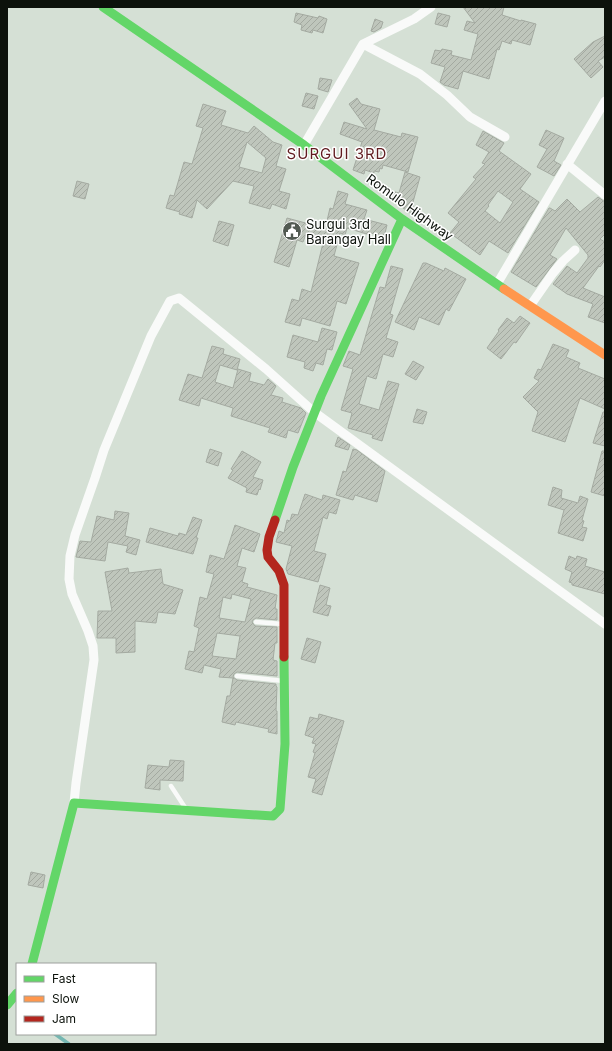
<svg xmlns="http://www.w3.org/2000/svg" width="612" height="1051" font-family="Inter,sans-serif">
<defs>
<pattern id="building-hatch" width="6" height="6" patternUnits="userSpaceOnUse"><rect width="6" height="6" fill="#bfc6bc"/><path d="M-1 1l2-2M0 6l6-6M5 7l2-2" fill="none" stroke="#a3a9a0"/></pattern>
</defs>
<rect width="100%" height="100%" fill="#d5e0d5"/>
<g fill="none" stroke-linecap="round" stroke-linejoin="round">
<path stroke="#75b7b2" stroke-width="3.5" d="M55,1034L69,1044"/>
</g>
<path fill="url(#building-hatch)" stroke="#a4aaa1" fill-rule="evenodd" d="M463,7H504L502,15L521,21V20L536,24L530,45L512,40L511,44L502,41L499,50L497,49L489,79L463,71L458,89L444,85L440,82L445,67L431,63L435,50L441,51L442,49L452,51L451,55L471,60L478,34L464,30L467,21L475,23Z
M296,13L318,18L319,16L327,19L323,33L313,30L312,33L301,30L302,25L294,22Z
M438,13L450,16L447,27L435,24Z
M375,19L383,22L381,28L374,32L371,31Z
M605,36V57L598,61L603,67L591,78L574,59L593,42Z
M320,78L332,80L328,92L318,89Z
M306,93L318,96L314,109L302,106Z
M357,98L361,104L380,109L374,130L401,137L402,133L418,137L408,172L383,165L382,169L380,168L379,172L374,171V173L365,170L364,174L353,170L362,142L340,134L344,122L367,129L349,104Z
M203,104L226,111L221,125L248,133L254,126L273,142L282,145L276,166L286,169L279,191L290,194L286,209L272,204L270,209L249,203L254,186L233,181L207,209L197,200L192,218L179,214L180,212L166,208L170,195L174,196L184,162L192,164L203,128L196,126ZM247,142L266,158L262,173L239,167Z
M546,130L564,138L554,161L561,165L554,176L537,167L547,149L539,145Z
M483,131L504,143L499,151L531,174L520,189L539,202L508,253L489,241L480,255L450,233L459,222L448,213L476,179L473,177L485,164L482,163L489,152L476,145ZM498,191L513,202L500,223L485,211L489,206L488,205Z
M405,172L420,177L413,202L414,203L411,213L403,208L404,204L394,201L386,195L388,190L399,193Z
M77,181L89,184L85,199L73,196Z
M338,191L348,194L345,204L367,210L364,219L387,225L384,237L371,233L370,235L347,228L345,235L340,233L334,256L359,263L346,304L337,301L330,326L302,318L300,326L285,322L292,299L299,301L302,289L311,292L324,239L306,234L303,242L297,240L289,267L274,262L287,218L313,225L314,222L326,225L330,208L333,209Z
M598,197L605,202V234L600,239L605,242V260L600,267L599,266L583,288L605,297V323L588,317L593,304L567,294L553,284L567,266L577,273L588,258V255L566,228L550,255L557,259L536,287L511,272L549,208H550L555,211L567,199L580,212Z
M219,221L234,225L228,246L213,241Z
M423,263H426L444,271L445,268L466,279L449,311L446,309L439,325L419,317L414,330L395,322Z
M391,266L403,269L390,314L393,315L386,338L398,342L393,357L383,354L376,379L367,376L359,404L379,410L388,381L399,384L382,441L372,438L373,435L348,428L352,413L341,410L353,369L343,366L349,351L360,355L380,287L385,288Z
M520,316L530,323L516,343L514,342L501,359L487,348L499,331L498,330L507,318L514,323Z
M322,328L337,332L332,350L327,349L323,365L316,363L313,371L304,368L305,362L287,357L293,335L318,342Z
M553,344L569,350L566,357L580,363L578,368L605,379V409L580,398L565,442L532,431L538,412L523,397L539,381L534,378L538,369L541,370Z
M212,346L224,349L223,354L240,359L237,370L220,365L215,382L233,388L238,369L251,373L249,381L264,385L268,379L276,386L271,395L283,398L282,402L301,408L306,413L298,433L288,430L286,438L268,432L270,428L231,416L233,408L201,398L199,406L179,400L188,374L202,378Z
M413,361L424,367L416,380L405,374Z
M417,409L427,412L423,424L413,422Z
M603,412H605V446L593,443Z
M338,437L350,445L348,450L335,446Z
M210,449L222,453L218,466L206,462Z
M353,449L357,450L385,471L377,502L355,495L353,500L336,495L343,471L346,472Z
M242,451L261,462L253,477L263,480L260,490L259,489L257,495L246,492L247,488L228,478L233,470L231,469Z
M602,451H605V496L591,492Z
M553,487L562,490L561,498L578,503L580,496L588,499L582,520L584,521L582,527L587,528L583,541L558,533L564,510L548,505Z
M305,494L322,500L323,495L340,500L336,514L329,512L327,519L323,517L314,551L326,554L318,582L288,574L286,569L292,546L276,542L279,531L284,533L287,520L290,521L292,514L298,515Z
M115,511L129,513L125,536L140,540L136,555L126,552L128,546L108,542L105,561L76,557L80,541L91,542L97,516L114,520Z
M193,517L202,520L196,538H198L193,554L146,542L150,528L178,536L179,533L186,535Z
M235,525L260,534L254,552L242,548L237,566L246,568L242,582L248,584L247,587L277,595L275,609H277V620L256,618L253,620L252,622L255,626L277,627V643H275L273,660L277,661V676L237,672L234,674L233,677L237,680L276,684V686L277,687L276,711H277V734L268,732L269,729L236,722L235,725L222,722L227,696H230L233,678L219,677L221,669L204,665L202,673L185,669L189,651L194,652L199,628L194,626L200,597L207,599L214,574L206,572L210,555L224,559ZM232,594L251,599L245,622L219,618L223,597L231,599ZM217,633L240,636L236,659L212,656Z
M569,556L576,559L577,556L587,559L585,566L605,572V594L572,585V583L569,582L572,572L565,569Z
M128,568L129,573L161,569L163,584L183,590L175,614L158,612L156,623L135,621V652L116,653V638H97L98,611H112L105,572Z
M320,585L330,588L326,605L331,606L328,616L313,612Z
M307,638L321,642L315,663L301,659Z
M319,714L344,721L322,795L312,792L316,779L308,777L315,753L313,752L316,744L312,743L314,738L305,735L310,717L318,719Z
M170,760L184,761L183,781L160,780V790L145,788L148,765L169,767Z
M31,872L45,875L43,888L28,885Z"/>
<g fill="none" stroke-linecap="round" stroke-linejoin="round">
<path stroke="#f9faf9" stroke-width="4.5" d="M256,622L283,624
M237,676L284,681
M171,786L186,809"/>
<path stroke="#f9faf9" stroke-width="9" d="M363,44L420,74L447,95L470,117L505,137
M304,145L363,44L414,19L431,7
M567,164L605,195
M497,284L605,101
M530,306L553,273L563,261L575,250
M74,803L76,783L94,660L93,646L88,631L72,594L69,579L70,556L75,535L95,478L104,450L151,336L170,301L179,298L266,369L314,412L605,624"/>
<path stroke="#63d668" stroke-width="9" d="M103,7L304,145L402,219L504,289
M275,520L293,467L321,396L402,219
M32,964L74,803L273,816L280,809L285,744L284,657
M7,1005L17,993"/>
<path stroke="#ff974d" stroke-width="9" d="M504,289L605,355"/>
<path stroke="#b3261e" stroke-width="9" d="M275,520L269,537L267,550L268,557L279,571L284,585V657"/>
</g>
<defs>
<g id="civic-disc" transform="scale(1)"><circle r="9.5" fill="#525a52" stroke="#fff"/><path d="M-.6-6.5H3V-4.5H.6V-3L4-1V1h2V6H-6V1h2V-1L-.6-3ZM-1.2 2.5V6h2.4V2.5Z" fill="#fff"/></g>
</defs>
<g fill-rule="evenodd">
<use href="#civic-disc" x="292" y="231"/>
</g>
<g text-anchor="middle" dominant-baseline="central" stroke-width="3" stroke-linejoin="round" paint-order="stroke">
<g font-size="13" fill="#0c120b" stroke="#fff">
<text transform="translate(410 207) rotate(36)">Romulo Highway</text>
</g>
<g font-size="13" fill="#0c120b" stroke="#fff" text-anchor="start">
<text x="306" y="224">Surgui 3rd<tspan x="306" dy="15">Barangay Hall</tspan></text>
</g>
<g font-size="15" letter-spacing="1" fill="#611c20" stroke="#fff">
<text x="337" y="153">SURGUI 3RD</text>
</g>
</g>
<rect width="612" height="1051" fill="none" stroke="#0c120b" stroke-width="16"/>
<rect x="16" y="963" width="140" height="72" fill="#ffffff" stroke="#9ea09d"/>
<rect x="24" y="976" width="20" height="6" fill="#63d668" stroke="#9ea09d"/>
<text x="52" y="983" font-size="12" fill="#0c120b">Fast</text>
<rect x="24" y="996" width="20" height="6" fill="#ff974d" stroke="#9ea09d"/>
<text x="52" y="1003" font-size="12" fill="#0c120b">Slow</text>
<rect x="24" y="1016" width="20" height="6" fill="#b3261e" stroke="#9ea09d"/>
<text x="52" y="1023" font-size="12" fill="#0c120b">Jam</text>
</svg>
